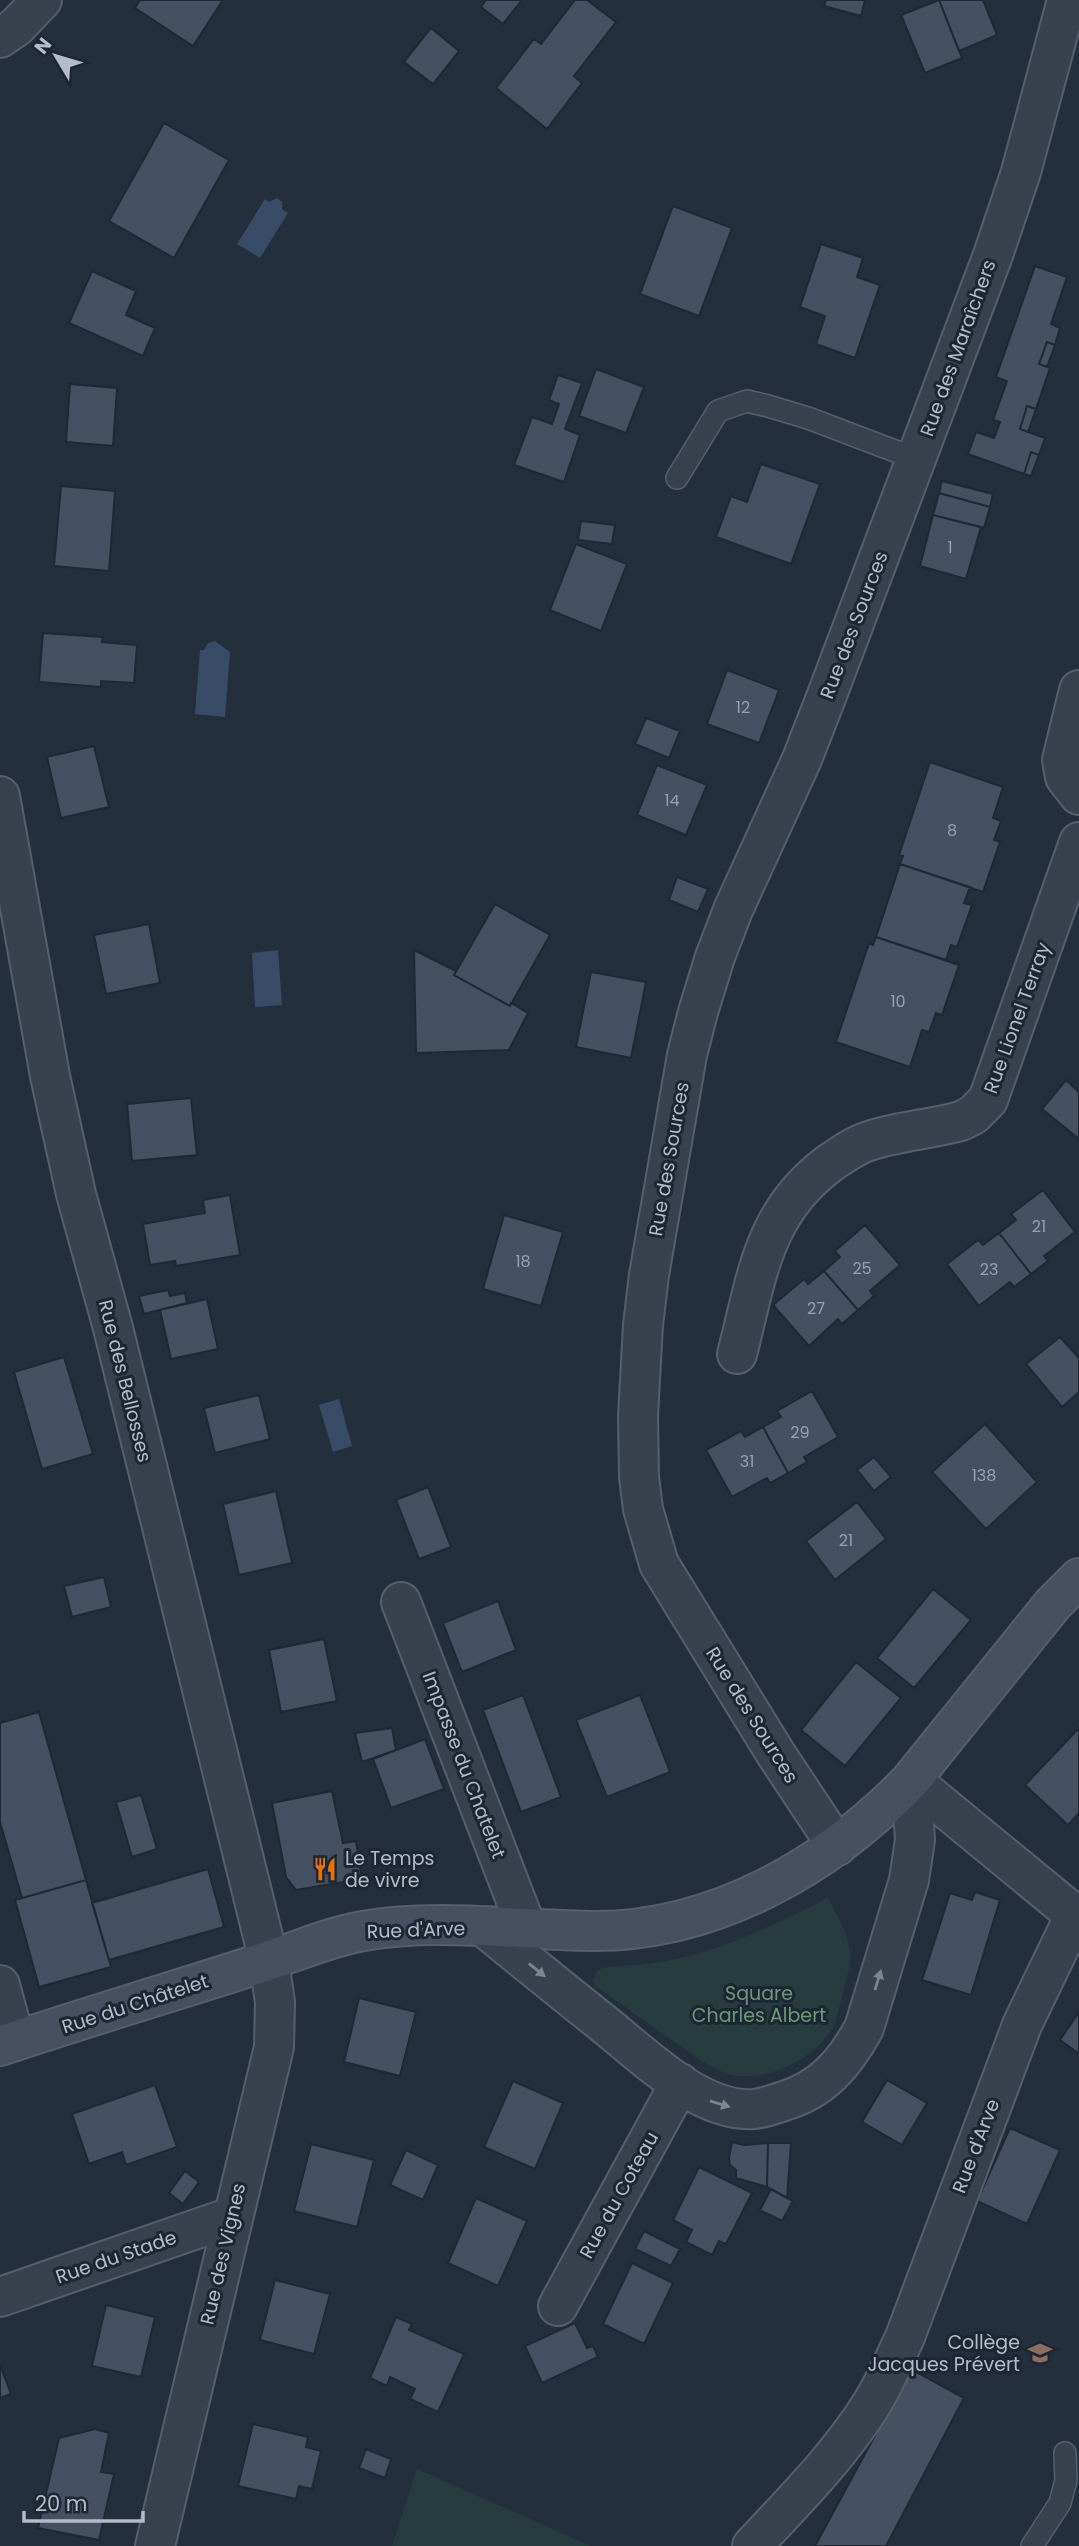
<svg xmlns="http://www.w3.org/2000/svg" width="1079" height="2546" font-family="Poppins,sans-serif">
<rect width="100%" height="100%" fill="#242f3e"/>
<path fill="#263c3f" d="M828,1898C836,1914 849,1934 850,1952C851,1965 847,1977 844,1989C840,2003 838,2018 831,2030C814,2059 772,2079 738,2076C726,2075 714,2068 703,2062L595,1986L593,1981L597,1971L602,1968C624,1965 646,1965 667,1961C725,1950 776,1923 828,1898Z
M417,2469L591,2546H392Z"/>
<path fill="#394c67" d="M277,198L282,202V209L288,213L260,258L237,244L265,199L269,202Z
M215,641L230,652L225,717L195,714L200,650H204L208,643Z
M278,950L282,1005L255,1007L252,953Z
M339,1399L352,1446L333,1452L319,1405Z"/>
<path fill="#455162" stroke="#1f2835" stroke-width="2" d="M140,0H223L193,46L135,8Z
M486,0H522L503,24L481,7Z
M575,0H587L616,22L574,76L582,83L547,129L496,88L534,39L541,44Z
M826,0H865L861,16L824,6Z
M939,0L962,58L925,73L901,15Z
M939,0H983L997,35L959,51Z
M431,28L459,51L433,84L404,62Z
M164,123L229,160L174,258L109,221Z
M673,206L732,228L699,316L640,294Z
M821,244L863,258L857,277L880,285L855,358L816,344L825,316L800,307Z
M1035,266L1067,277L1051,324L1060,328L1055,345L1047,342L1039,364L1050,368L1036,409L1027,406L1020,429L1045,438L1039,455L1031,452L1024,474L968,454L976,432L994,438L1000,422L993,420L1007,381L996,377Z
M92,271L136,291L126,315L155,328L143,356L69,323Z
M1047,342L1055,345L1047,367L1039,364Z
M596,369L644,387L626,433L579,416Z
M558,375L582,383L565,429L580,435L564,482L514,465L532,417L552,424L559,404L549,400Z
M70,384L117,388L113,446L66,442Z
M1027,406L1036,409L1028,432L1020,429Z
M1031,452L1039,455L1031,476L1024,474Z
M761,464L820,484L791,564L716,537L731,496L747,502Z
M942,481L993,494L990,507L939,493Z
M61,486L115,491L109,571L54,566Z
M939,493L990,507L984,528L933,515Z
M933,515L981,527L966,579L920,566Z
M581,521L615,525L612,544L578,540Z
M576,544L627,564L601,631L550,610Z
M43,633L103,637L102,642L137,645L134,683L101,681V687L39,682Z
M727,670L779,690L759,743L707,724Z
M646,718L680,731L669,758L635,744Z
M94,746L109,807L61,818L47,757Z
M930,762L1003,787L993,818L1001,821L994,840L1000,842L983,892L900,864L903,856L899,855Z
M657,765L707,785L686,835L637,815Z
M900,864L970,887L964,903L972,905L957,947L951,945L946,960L876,937Z
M677,877L708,889L698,912L669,900Z
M495,904L550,935L510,1006L454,975Z
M149,924L160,983L106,994L94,935Z
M876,937L959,965L942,1015L936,1013L929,1032L922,1030L910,1067L836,1042L869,943L873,945Z
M414,950L456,971L454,975L510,1006L511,1003L528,1013L509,1050L416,1053Z
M591,972L646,982L631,1058L576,1047Z
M1066,1080L1079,1092V1139L1042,1109Z
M191,1098L197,1155L132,1161L127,1104Z
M1043,1190L1075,1232L1044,1256L1048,1261L1031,1274L999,1233L1016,1220L1011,1214Z
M230,1195L240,1255L176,1266L175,1261L150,1265L143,1224L205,1213L203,1200Z
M504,1215L563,1232L541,1306L483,1289Z
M865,1225L900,1265L870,1291L874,1296L858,1310L824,1271L840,1257L835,1251Z
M999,1233L1031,1274L1014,1287L1010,1282L979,1306L947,1264L978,1240L983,1245Z
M824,1271L858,1310L842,1324L838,1319L809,1346L773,1305L804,1279L808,1284Z
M168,1290L170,1296L185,1293L187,1303L144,1314L139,1296Z
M207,1299L218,1349L171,1359L160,1310Z
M1060,1337L1079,1358V1392L1062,1407L1026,1364Z
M64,1357L93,1454L42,1469L14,1372Z
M812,1391L838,1437L804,1457L807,1462L788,1473L763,1427L781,1417L777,1411Z
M259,1395L270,1439L215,1453L204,1408Z
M985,1424L1037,1482L986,1529L932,1472Z
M763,1427L788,1473L770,1483L767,1478L732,1497L706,1450L741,1431L745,1437Z
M874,1457L891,1477L874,1491L857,1470Z
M428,1487L451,1547L419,1559L396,1500Z
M276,1491L292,1563L239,1575L223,1504Z
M857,1502L886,1539L835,1580L806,1541Z
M104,1577L111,1607L72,1617L64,1586Z
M933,1589L971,1620L914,1688L877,1658Z
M498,1601L516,1650L462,1672L443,1623Z
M324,1639L337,1701L281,1712L269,1650Z
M856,1662L901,1698L845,1766L801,1730Z
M523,1695L561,1797L521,1812L483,1710Z
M640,1695L670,1772L607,1797L576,1720Z
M39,1712L86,1880L22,1898L0,1822V1723Z
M392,1728L396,1750L362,1762L355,1733Z
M1079,1728V1813L1068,1825L1025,1785Z
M425,1739L444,1789L391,1808L373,1759Z
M332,1791L343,1843L356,1841L362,1879L296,1890L286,1877L272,1803Z
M141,1795L157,1849L132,1857L116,1802Z
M208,1869L224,1927L109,1960L92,1903Z
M86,1880L111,1967L39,1987L15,1900Z
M975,1892L1000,1900L971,1995L922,1980L950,1893L972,1900Z
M359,1998L416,2012L400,2076L344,2062Z
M1079,2012V2052L1078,2053L1060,2040Z
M887,2080L927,2103L902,2145L862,2122Z
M513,2081L563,2103L535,2169L484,2147Z
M155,2085L177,2147L126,2165L122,2152L89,2164L72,2114Z
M1010,2128L1060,2150L1027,2224L977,2201Z
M732,2142L744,2145L768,2143L767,2187L736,2178V2170L730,2165L729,2158Z
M768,2143H791L787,2198L767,2187Z
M311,2144L374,2160L357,2227L294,2211Z
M406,2150L438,2165L423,2200L390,2185Z
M699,2167L752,2193L726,2244L719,2241L712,2255L686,2242L692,2230L673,2220Z
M185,2171L199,2182L183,2204L169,2193Z
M771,2189L793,2201L782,2221L760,2210Z
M476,2198L527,2221L498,2286L448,2263Z
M644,2231L680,2249L671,2266L635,2249Z
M632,2263L673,2283L644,2344L603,2324Z
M275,2280L330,2294L314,2354L260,2340Z
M106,2305L155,2317L141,2377L92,2366Z
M396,2317L412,2324L409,2330L464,2354L438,2412L410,2399L415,2389L390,2377L387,2386L370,2378Z
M575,2323L587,2348L593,2346L598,2357L542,2383L525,2346Z
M0,2365L11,2394L0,2398Z
M911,2369L964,2398L886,2546H815Z
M253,2424L308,2437L306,2447L321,2451L312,2489L299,2486L296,2499L238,2486Z
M95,2429L109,2433L101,2472L114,2474L99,2540L38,2528L59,2438Z
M366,2449L391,2459L385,2478L359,2468Z"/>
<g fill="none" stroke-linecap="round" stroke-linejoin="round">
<g stroke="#565f6c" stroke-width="24">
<path id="service" d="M677,478L718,411L747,401L768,406L808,418L916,459
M1032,2546L1060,2503L1066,2480L1065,2453"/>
</g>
<g stroke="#565f6c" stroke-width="42">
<path id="minor" d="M0,38L16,27L42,0
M1079,690L1062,760L1065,777L1079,795
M0,796L50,1076L76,1194L113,1328L269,1961
M737,1354C757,1278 762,1213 830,1163C843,1154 857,1144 872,1140C901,1131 932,1129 961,1121L973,1115L988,1100L1079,842
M401,1602L527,1929
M837,1846L776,1754L659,1564L643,1509L639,1477L638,1416L643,1325L649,1275L687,1055L698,1012L715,957L733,910L802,759L827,695L993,255L1021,172L1067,0
M484,1927C524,1960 564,1992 604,2024C643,2055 700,2113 754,2109C764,2108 775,2104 784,2101C823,2089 845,2063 864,2028L909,1880L915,1840L911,1780
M0,1985L15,2041
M0,2297L231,2217
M558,2306L680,2083
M752,2546C794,2501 838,2457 871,2405C885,2383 894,2360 905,2337L1022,2025L1075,1915L911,1780"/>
</g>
<g stroke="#565f6c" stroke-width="42">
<path id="tertiary" d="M155,2546L274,2047L275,2002L269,1961"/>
</g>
<g stroke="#565f6c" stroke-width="42">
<path id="secondary" d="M0,2046C84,2018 168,1993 252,1966C289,1955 324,1938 363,1931C435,1918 516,1930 590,1931C712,1933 829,1866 911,1780L1053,1604L1079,1578"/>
</g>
<use href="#service" stroke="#38414e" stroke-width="21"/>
<use href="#minor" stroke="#38414e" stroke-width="38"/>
<use href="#tertiary" stroke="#38414e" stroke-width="38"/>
<use href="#secondary" stroke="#465061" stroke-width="38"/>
</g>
<defs><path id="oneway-solid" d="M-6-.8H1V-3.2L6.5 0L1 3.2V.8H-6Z" transform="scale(1.75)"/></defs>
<g fill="#7c8592">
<use href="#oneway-solid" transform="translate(537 1970) rotate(39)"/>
<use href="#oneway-solid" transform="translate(878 1980) rotate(-73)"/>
<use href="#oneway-solid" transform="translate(720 2104) rotate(17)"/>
</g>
<defs>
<g id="restaurant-bare" transform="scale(1.89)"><path d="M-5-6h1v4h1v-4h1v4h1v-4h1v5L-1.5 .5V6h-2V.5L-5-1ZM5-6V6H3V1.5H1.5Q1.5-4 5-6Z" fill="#e8710a" stroke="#1d2633" stroke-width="2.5" paint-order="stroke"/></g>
<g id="school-bare" transform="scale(1.89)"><path d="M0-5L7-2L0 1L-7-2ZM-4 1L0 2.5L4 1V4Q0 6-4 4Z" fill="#8d6e63" stroke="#1d2633" stroke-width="2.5" paint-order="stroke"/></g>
</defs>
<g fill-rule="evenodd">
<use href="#restaurant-bare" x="325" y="1869"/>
<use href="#school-bare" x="1040" y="2353"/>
</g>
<g text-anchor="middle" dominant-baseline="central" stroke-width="6" stroke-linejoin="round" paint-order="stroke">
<g font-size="16" fill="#98a1af">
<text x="950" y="547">1</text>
<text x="743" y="707">12</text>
<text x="672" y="800">14</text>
<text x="952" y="830">8</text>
<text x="898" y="1001">10</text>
<text x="1039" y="1226">21</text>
<text x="523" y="1261">18</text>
<text x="862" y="1268">25</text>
<text x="989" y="1269">23</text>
<text x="816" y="1308">27</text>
<text x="800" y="1432">29</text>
<text x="747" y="1461">31</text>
<text x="984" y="1475">138</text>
<text x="846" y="1540">21</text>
</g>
<g font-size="19" fill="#b4bcc9" stroke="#1d2633">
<text transform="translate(958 348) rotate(-70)">Rue des Maraîchers</text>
<text transform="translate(854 625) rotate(-69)">Rue des Sources</text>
<text transform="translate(1017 1018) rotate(-70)">Rue Lionel Terray</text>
<text transform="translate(669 1159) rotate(-80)">Rue des Sources</text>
<text transform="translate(125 1381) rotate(76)">Rue des Bellosses</text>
<text transform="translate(752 1715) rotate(58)">Rue des Sources</text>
<text transform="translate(464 1765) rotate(69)">Impasse du Chatelet</text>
<text transform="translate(416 1930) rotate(-2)">Rue d'Arve</text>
<text transform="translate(135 2004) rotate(-18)">Rue du Châtelet</text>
<text transform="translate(976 2146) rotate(-69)">Rue d'Arve</text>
<text transform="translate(619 2195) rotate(-61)">Rue du Coteau</text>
<text transform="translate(223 2254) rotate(-77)">Rue des Vignes</text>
<text transform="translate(116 2257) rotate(-19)">Rue du Stade</text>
</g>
<g font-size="19" fill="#b4bcc9" stroke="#1d2633" text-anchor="start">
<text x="345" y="1858">Le Temps<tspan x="345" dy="22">de vivre</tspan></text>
<text x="1020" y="2342" text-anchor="end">Collège<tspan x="1020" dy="22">Jacques Prévert</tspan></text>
</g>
<g font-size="19" fill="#6b9a76" stroke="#1d2633">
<text x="759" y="1993">Square<tspan x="759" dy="22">Charles Albert</tspan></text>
</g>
</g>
<g transform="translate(56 56) rotate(308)" stroke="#1d2633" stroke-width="5" paint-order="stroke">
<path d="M0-5L12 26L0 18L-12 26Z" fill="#b4bcc9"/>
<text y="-10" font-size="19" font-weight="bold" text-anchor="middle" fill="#b4bcc9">N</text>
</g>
<path d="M24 2511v10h119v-10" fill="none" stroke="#b4bcc9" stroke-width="3.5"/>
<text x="35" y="2511" font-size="21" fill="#b4bcc9" stroke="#1d2633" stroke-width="5" paint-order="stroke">20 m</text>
</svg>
